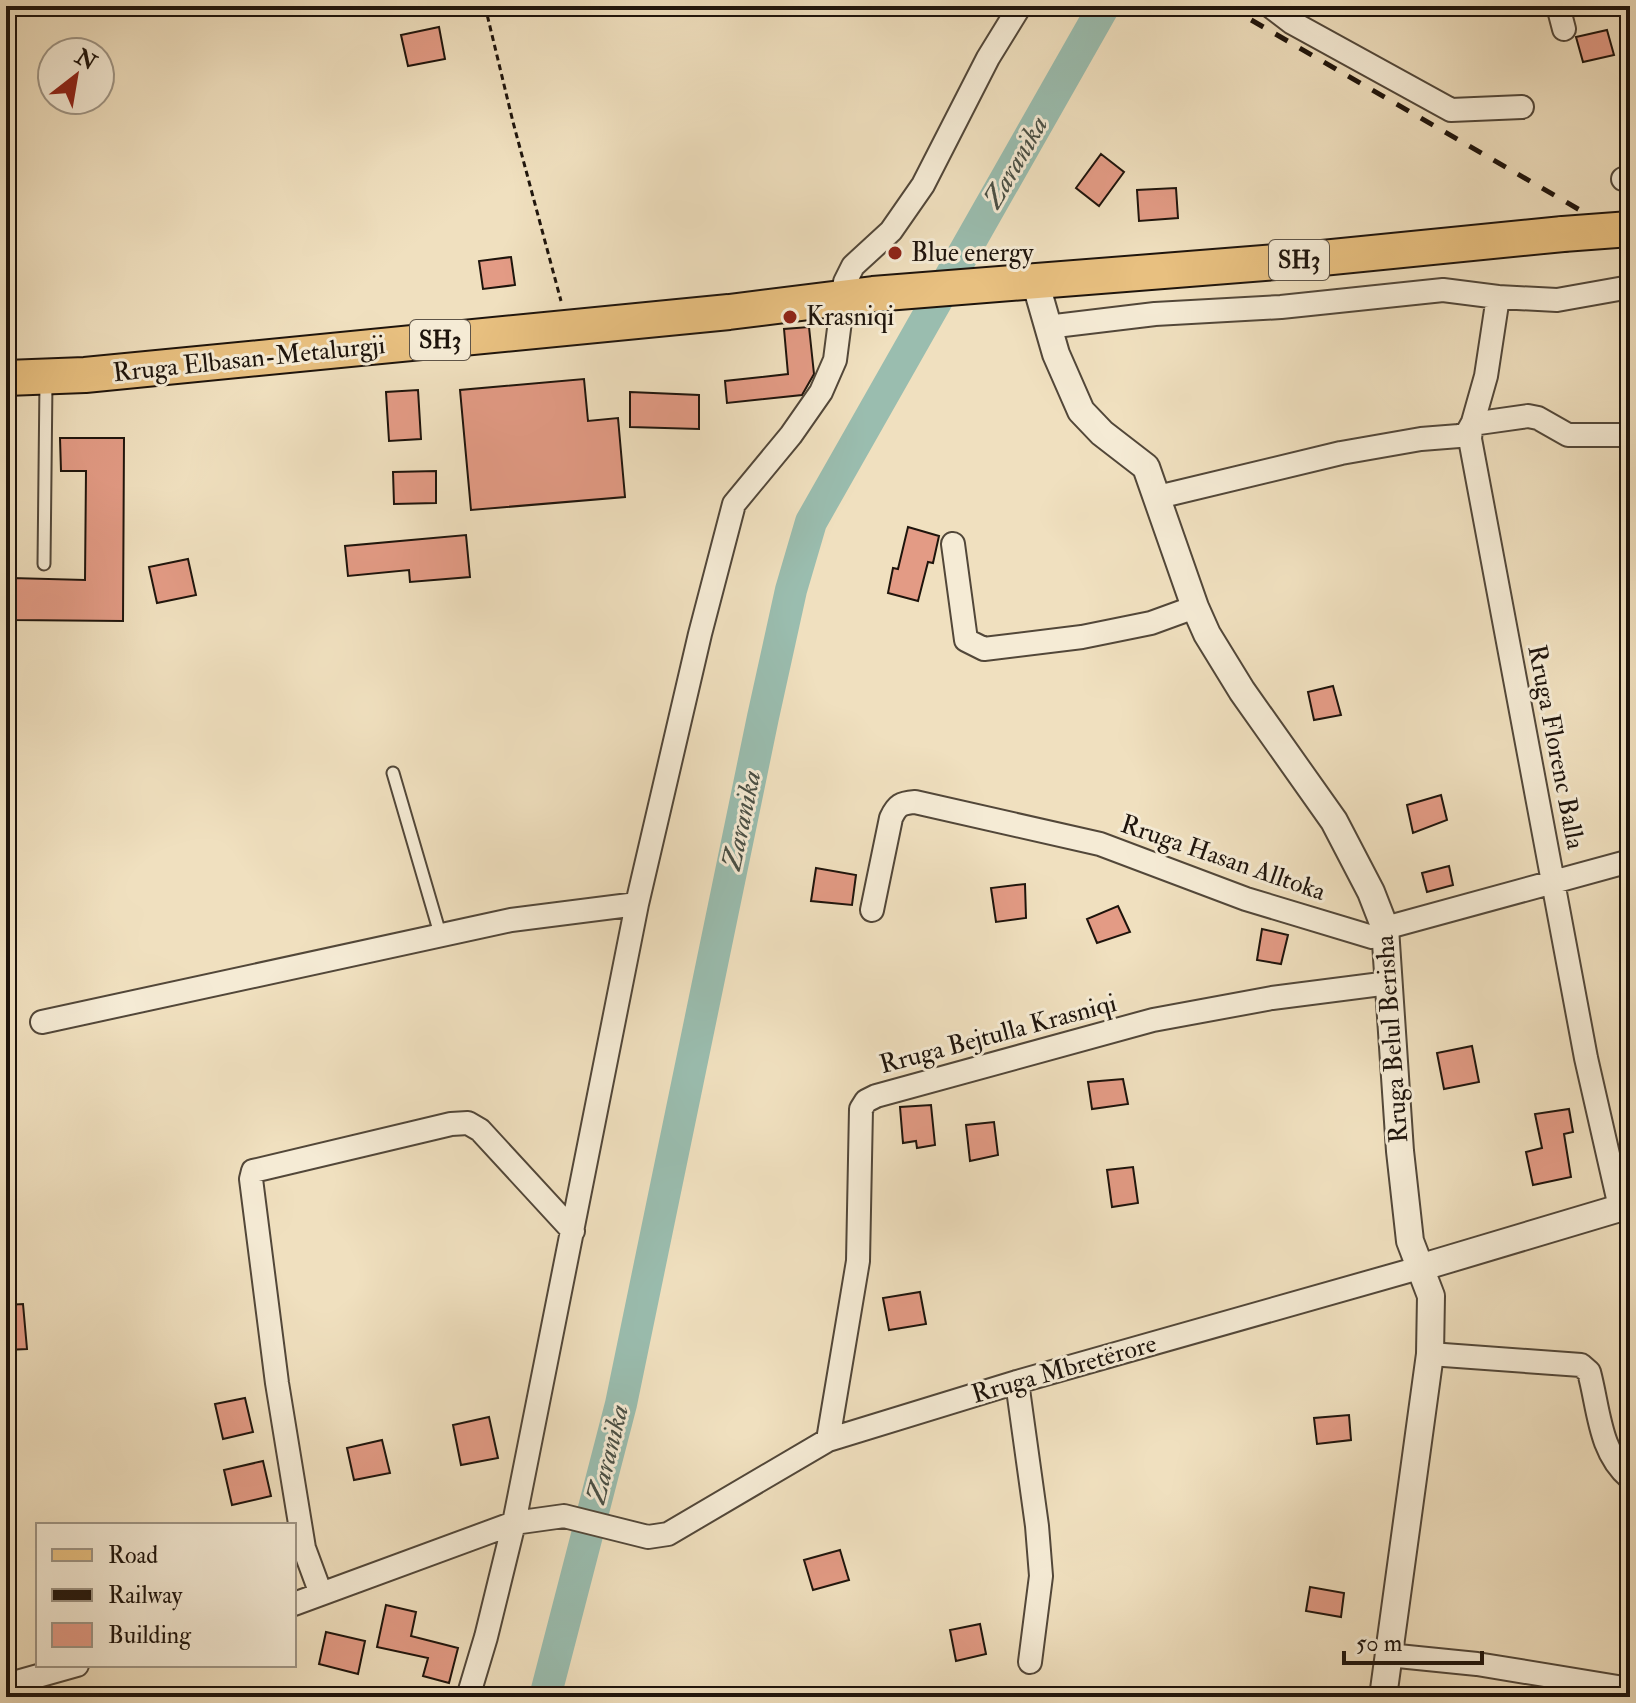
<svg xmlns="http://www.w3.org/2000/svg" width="1636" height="1703" font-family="'IM FELL Double Pica',serif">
<rect width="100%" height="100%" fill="#f0e0bf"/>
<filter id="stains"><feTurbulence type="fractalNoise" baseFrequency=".0025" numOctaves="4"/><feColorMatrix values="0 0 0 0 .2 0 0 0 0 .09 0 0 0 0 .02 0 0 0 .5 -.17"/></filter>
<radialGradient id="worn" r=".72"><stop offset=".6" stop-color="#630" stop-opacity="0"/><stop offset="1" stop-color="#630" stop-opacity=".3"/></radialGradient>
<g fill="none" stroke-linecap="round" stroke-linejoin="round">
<path stroke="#9abdaf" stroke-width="32" d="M545,1697L621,1404L763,717L791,590L811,522L1104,6"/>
</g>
<path fill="#e39b85" stroke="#1e140c" stroke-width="2" d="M439,27L445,59L408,66L401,35Z
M1607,30L1614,55L1583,62L1576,37Z
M1101,154L1124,172L1099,206L1076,188Z
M1176,188L1178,218L1139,221L1137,190Z
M511,257L515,285L483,289L479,261Z
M809,327L814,374L802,395L727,403L725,381L788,374L784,329Z
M584,379L588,421L618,418L625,497L471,510L460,390Z
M418,390L421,439L389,441L386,392Z
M630,392L699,395V429L630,427Z
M60,438H124L123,621L12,620V578L85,580L86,471H61Z
M436,471V503L394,504L393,472Z
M908,527L939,536L933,563L928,562L918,601L888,593L893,568L898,569Z
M466,535L470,577L410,582L409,570L348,576L345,546Z
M188,559L196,595L157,603L149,567Z
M1333,686L1341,715L1314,720L1308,692Z
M1441,795L1447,820L1413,833L1407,805Z
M1449,866L1453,885L1427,892L1422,873Z
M816,868L856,875L852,905L811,901Z
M1025,884L1026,918L996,922L991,888Z
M1118,906L1130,932L1097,943L1087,919Z
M1262,929L1288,935L1281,964L1257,960Z
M1472,1046L1479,1082L1444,1089L1437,1053Z
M1123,1079L1128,1104L1092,1109L1088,1082Z
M931,1105L935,1145L917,1148L916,1141L903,1143L900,1107Z
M1569,1109L1573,1132L1564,1134L1571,1177L1533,1185L1526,1152L1542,1148L1535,1114Z
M994,1122L998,1155L970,1161L966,1125Z
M1133,1167L1138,1203L1112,1207L1107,1170Z
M920,1292L926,1324L889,1330L883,1298Z
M23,1304L27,1349L6,1350V1305Z
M245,1398L253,1432L223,1439L215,1404Z
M1349,1415L1351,1440L1317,1444L1314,1418Z
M489,1417L498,1458L461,1465L453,1425Z
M382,1440L390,1473L354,1480L347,1448Z
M263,1461L271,1496L232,1505L224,1470Z
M840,1550L849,1580L813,1590L804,1560Z
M1310,1587L1344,1593L1341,1617L1306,1611Z
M386,1605L416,1612L411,1636L458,1648L449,1683L423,1676L428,1658L377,1647Z
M980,1624L986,1654L956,1661L950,1630Z
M326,1632L365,1641L358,1674L319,1664Z"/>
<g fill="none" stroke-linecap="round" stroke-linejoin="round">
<g stroke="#524739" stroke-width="15">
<path id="service" d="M44,564L46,381
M393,773L441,937"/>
</g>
<g stroke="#524739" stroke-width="26">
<path id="minor" d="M1270,6L1291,22L1451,110L1522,107
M1558,6L1564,29
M1623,179H1630
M1498,297L1486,376L1471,429L1470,439L1586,1058L1620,1207
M1047,327L1155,314L1281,307L1443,290L1498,297L1557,300L1630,287
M1158,497L1341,453L1421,439L1459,436L1467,433L1472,424L1528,416L1538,418L1568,435H1623
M953,544L966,640L984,649L1082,637L1151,623L1195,607
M872,910L891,818C897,805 901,803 915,802L1100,844L1246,899L1372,937L1385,928L1630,861
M42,1022L511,920L637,904
M1430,1354L1581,1365L1589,1372C1599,1409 1599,1452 1630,1478
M1017,1382L1037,1526L1041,1576L1030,1662
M828,1440L858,1261L861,1109L866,1101L876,1096L1153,1020L1272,998L1389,983
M321,1594L304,1548L277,1383L251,1179L253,1171L451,1124L468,1123L480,1130L573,1231
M294,1604L514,1523L564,1516L648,1537L668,1534L828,1440L1017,1382L1419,1268
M1388,1655L1477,1664L1630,1689
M6,1685L77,1665
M468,1697L486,1637L514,1523L637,904L700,634L734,504L791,435L821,392L835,360L845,282L853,266L891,231L923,185L988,58L1020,6"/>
</g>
<g stroke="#524739" stroke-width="30">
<path id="tertiary" d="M1035,281L1056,354L1081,411L1102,433L1146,467L1195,607L1207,634L1242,691L1334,821L1371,892L1385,928L1400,1151L1410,1241L1431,1296L1430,1354L1383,1697
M1419,1268L1630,1205"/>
</g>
<g stroke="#1e140c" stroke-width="38">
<path id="primary" d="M6,378L85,375L729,312L873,294L1302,260L1563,234"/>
</g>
<path stroke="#1e140c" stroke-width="3" stroke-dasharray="6 4" stroke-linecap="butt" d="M485,6L513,122L561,301"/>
<use href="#service" stroke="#f5ebd5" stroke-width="11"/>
<use href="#minor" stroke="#f5ebd5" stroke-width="22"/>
<use href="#tertiary" stroke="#f5ebd5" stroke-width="26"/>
<use href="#primary" stroke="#e8c080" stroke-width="34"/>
<path stroke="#1e140c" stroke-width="5" stroke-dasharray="14 14" stroke-linecap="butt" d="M1227,6L1630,239"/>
<g stroke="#1e140c" stroke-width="38" stroke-linecap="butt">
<path id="primary-bridge" d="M1563,234L1630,229"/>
</g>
<use href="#primary-bridge" stroke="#e8c080" stroke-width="34"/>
</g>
<g fill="#8f2418" stroke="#f5ebd5" stroke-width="3">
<circle cx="895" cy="253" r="8"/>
<circle cx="790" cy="317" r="8"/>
</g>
<g text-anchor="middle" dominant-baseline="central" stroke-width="6" stroke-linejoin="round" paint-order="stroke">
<g fill="#f5ebd5" stroke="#5e5448" stroke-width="2">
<rect x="1269" y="240" width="60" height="40" rx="6"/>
<rect x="410" y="320" width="60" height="40" rx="6"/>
</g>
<g font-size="24" font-weight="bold" fill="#1e140c">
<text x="1299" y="260">SH3</text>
<text x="440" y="340">SH3</text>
</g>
<g font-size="26" fill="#1e140c" stroke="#f5ebd5" text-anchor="start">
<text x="911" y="253">Blue energy</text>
<text x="806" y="317">Krasniqi</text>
</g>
<g font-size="26" fill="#1e140c" stroke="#f5ebd5">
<text transform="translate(249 359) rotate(-6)">Rruga Elbasan-Metalurgji</text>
<text transform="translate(1556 747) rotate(79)">Rruga Florenc Balla</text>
<text transform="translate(1223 858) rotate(19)">Rruga Hasan Alltoka</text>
<text transform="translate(998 1034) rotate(-15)">Rruga Bejtulla Krasniqi</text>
<text transform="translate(1392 1039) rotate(-94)">Rruga Belul Berisha</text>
<text transform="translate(1064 1369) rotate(-16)">Rruga Mbretërore</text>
</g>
<g font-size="28" font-style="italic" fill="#494f45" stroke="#f5ebd5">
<text transform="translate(1016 162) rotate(-60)">Zaranika</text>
<text transform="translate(742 820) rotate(-78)">Zaranika</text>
<text transform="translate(608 1454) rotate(-76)">Zaranika</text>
</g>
</g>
<rect width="1636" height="1703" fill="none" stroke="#f0e0bf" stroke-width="32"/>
<rect x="8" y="8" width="1620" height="1687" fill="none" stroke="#1e140c" stroke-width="4"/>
<rect x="16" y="16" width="1604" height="1671" fill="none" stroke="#1e140c" stroke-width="2"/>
<rect x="36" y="1523" width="260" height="144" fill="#f5ebd5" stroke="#9f9585" stroke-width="2"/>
<rect x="52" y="1549" width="40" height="12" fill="#e8c080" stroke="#9f9585" stroke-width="2"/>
<text x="108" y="1563" font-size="24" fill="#1e140c">Road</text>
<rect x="52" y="1589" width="40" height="12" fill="#1e140c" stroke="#9f9585" stroke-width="2"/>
<text x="108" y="1603" font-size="24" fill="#1e140c">Railway</text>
<rect x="52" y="1623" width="40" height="24" fill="#e39b85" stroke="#9f9585" stroke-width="2"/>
<text x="108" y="1643" font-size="24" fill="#1e140c">Building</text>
<g transform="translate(76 76) rotate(31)"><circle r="38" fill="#f5ebd5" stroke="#9f9585" stroke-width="2"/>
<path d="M0-6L14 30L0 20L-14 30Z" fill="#8f2418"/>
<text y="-12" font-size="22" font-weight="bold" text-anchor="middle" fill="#1e140c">N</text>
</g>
<path d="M1344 1651v12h138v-12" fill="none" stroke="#1e140c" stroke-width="4"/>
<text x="1356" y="1651" font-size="24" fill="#1e140c" stroke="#f5ebd5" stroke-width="6" paint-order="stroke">50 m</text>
<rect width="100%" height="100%" filter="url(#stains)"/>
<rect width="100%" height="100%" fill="url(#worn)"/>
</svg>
